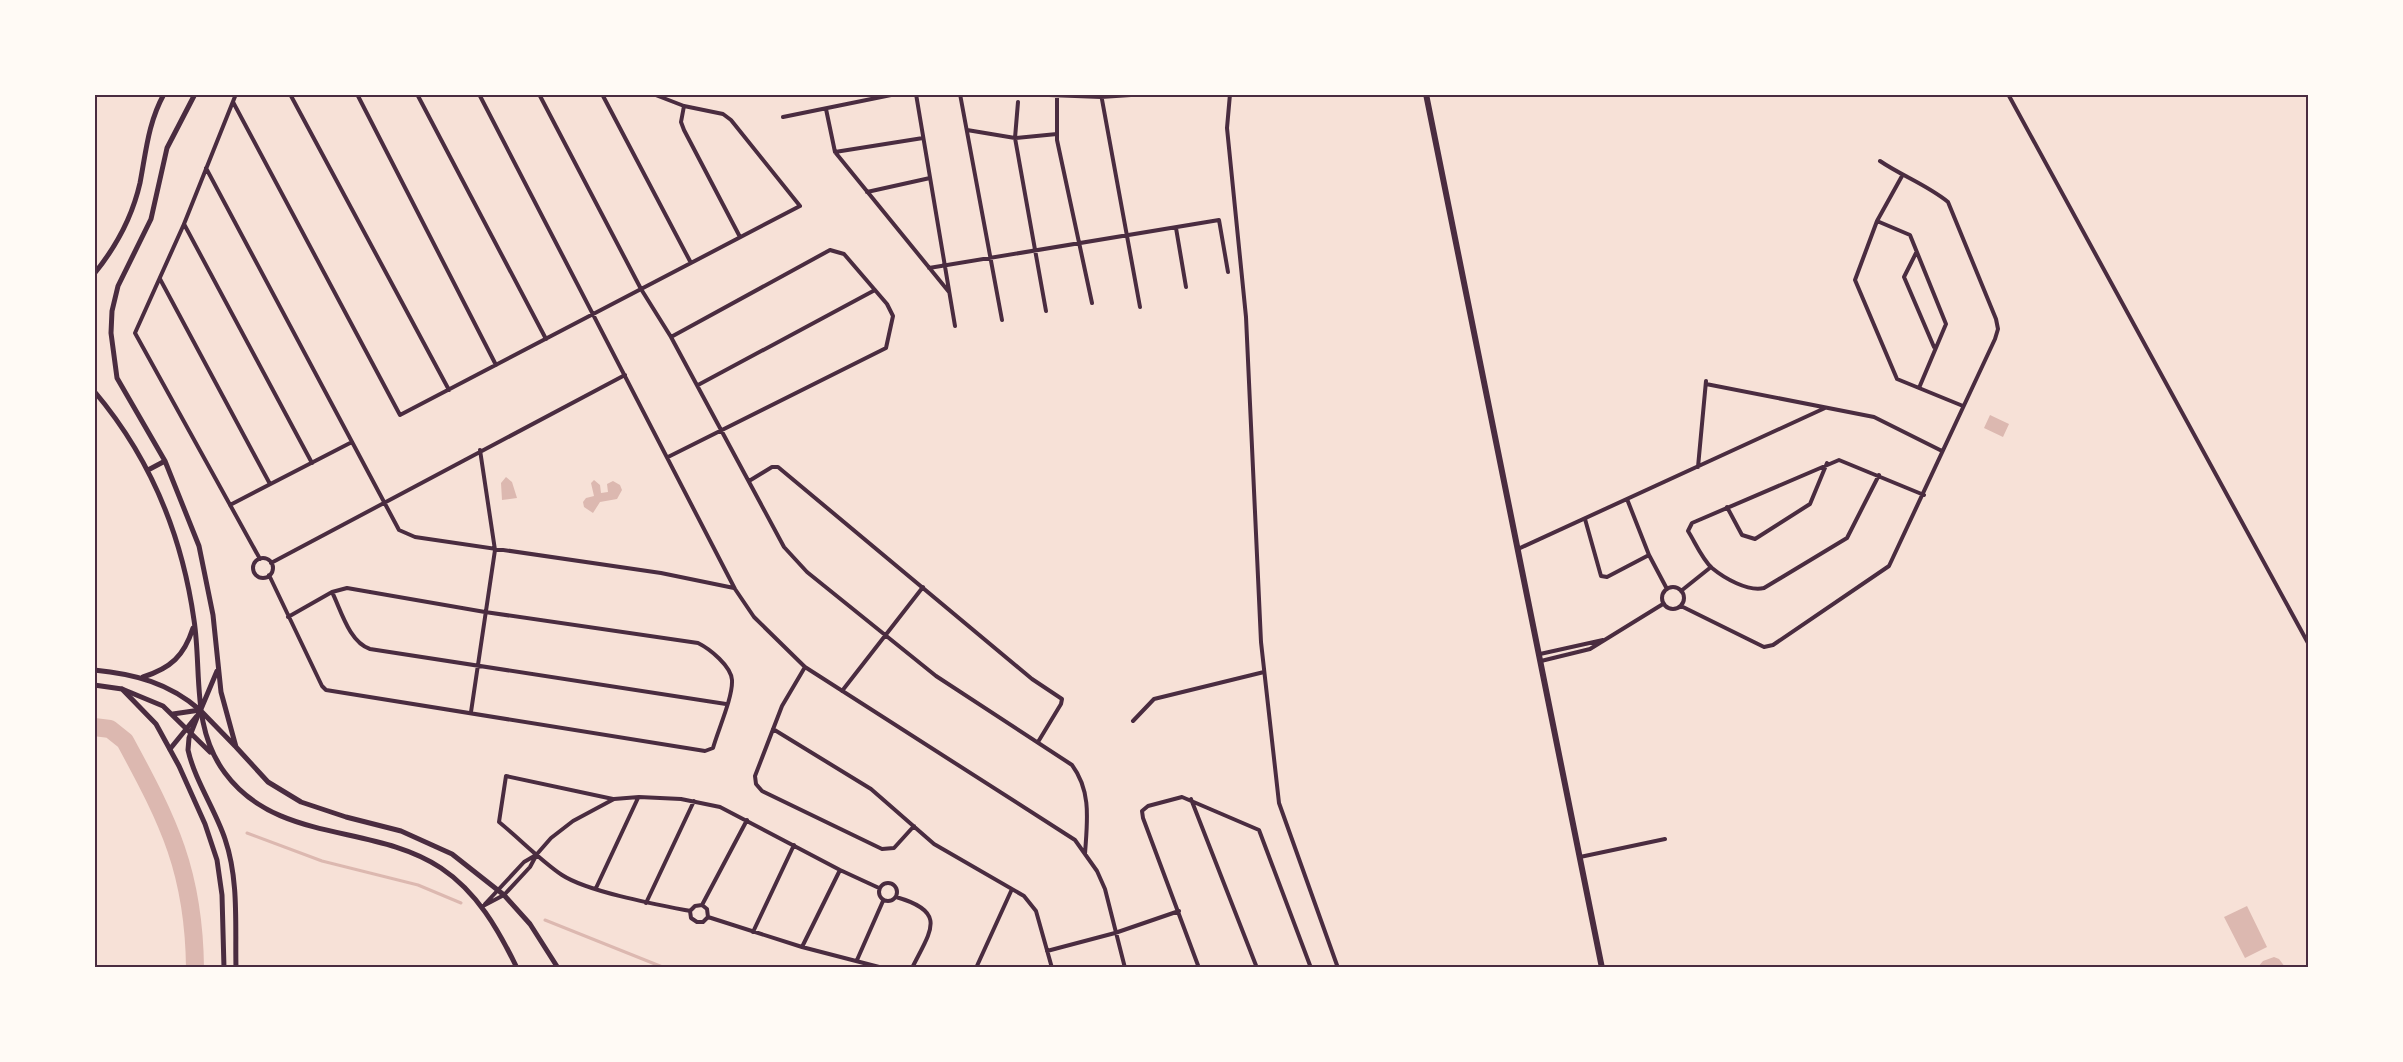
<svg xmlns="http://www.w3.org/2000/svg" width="2403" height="1062" font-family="Raleway,sans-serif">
<rect width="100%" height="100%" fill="#f7e1d7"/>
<path fill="#dcb8b0" d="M1990,415L2009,424L2003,437L1984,428Z
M506,477L512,482L517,498L502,500L501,483Z
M594,480L600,485L601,493L608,492L607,484L613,481L620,485L622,490L617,499L600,502L593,513L584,507L583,502L586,498L594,496L591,483Z
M2247,906L2267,947L2245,958L2224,917Z
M2274,957L2279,959L2285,967H2258L2263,961Z"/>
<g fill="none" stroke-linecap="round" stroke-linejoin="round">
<path stroke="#dcb8b0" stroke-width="3" d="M247,833L322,861L418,885L461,903
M545,920L665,968"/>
<path stroke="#dcb8b0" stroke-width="18" d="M94,727L110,729L125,741C169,822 194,872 195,968"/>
<path stroke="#4a2c40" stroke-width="4" d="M236,94L184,224L135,333L260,559
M290,94L449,390
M357,94L496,365
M417,94L546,339
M479,94L735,589L754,617L805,667L1075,840L1097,871L1105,889L1125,968
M539,94L641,289L671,337L784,547L807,572L936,676L1072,765C1092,792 1087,822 1085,854
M602,94L691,263
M916,94L955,326
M960,94L1002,320
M1023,94L1101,97L1146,94
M1057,94V140L1092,303
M1101,94L1140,307
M1230,94L1227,128L1246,317L1261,642L1279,803L1338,968
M2008,94L2308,643
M233,102L400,415L800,206L731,120L723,114L684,106L653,94
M1018,102L1015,138L1046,311
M684,106L681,122L684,130L740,237
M826,109L835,152L949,292
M783,117L896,94
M967,130L1015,138L1057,134
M835,152L923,138
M206,168L399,530L415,537L661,573L734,588
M1902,176L1877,221L1855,280L1897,379L1963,406
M867,192L930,178
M1877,221L1910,235L1946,324L1919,388
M184,224L312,463
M1176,228L1186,287
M1916,253L1904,277L1934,347
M929,268L1219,220L1228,272
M160,279L270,484
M1706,384L1874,417L1942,451
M698,385L875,290
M668,457L886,348L893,316L887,304L844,254L830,250L671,337
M1698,467L1706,381
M1879,475L1847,538L1764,588C1748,592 1724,578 1712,568C1702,559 1695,542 1688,531L1692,523L1839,460L1924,495
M749,481L772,467H778L1032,679L1062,699L1061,704L1038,742
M1627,499L1649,555L1667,589
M230,505L352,442
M1727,507L1742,535L1755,539L1810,504L1827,463
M1585,519L1601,576L1607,577L1649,555
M1518,549L1825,408
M253 568a10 10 0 1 1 20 0a10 10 0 1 1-20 0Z
M271,563L625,375
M269,575L322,686L326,690L705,751L713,748C718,730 733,697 732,680C731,666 710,649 698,643L485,612L347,588L332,592L288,617
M1662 598a11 11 0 1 1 22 0a11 11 0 1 1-22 0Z
M1681,591L1711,567
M332,592C341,610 349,642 370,649L726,704
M1681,606L1764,647L1773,645L1889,566L1995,339L1998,329L1996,319L1948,202C1927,185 1902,176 1880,161
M1540,654L1603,640
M1541,661L1590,649L1663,604
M805,667L782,706L755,776L756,784L762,791L882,849L894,848L914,826
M842,691L923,587
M471,712L495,550L480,450
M1133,721L1154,699L1264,672
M773,729L871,789L934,844L1024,896L1036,911L1052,968
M613,799L506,776L499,822C520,839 540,860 562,875C588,892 659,905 690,911
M1191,799L1257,968
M1580,857L1665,839
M879 892a9 9 0 1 1 18 0a9 9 0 1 1-18 0Z
M596,888L638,798
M896,897C948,912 931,930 912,968
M646,903L694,801
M485,904L524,862L536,855
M702,905L707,909L708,917L703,922H697L691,918L690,911L695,906L702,905L747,820
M483,906L504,895L530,867L537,854L551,838L573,821L614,799L639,797L681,799L720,807L840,870L879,888
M708,917L802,947L883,968
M753,932L794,845
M802,947L840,870
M1047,951L1115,933L1179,911
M857,960L883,901
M976,968L1012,889
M1199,968L1143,818L1142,811L1148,806L1182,797L1259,830L1311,968"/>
<path stroke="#4a2c40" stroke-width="5" d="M195,94L167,148L151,219L118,286L112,311L111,333L117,378L165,461L199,546L213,615L221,692L236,747L268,782L301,802L346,817L401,831L452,854L504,895L530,924L558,968
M94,274C116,247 132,218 140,183C146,152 148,123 164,94
M94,391C150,457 182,535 194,620C202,672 191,728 225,773C277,844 374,823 441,868C477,892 498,929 517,968
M148,470L165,461
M143,677C171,668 184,656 193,628
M122,689L163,706L210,752
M201,709L217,671
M202,712L235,746
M173,714L200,710
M170,749L196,717"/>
<path stroke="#4a2c40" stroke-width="5" d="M94,670C135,674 169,683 200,710L189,738L188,750C195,781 215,809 225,839C239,880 235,925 236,968
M94,685L122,689L156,724L179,766L205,824L217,860L222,895L224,968"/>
<path stroke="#4a2c40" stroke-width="6" d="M1426,94L1602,968"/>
</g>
<rect width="2403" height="1062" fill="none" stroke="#fffaf5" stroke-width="192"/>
<rect x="96" y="96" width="2211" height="870" fill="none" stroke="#4a2c40" stroke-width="2"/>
</svg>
